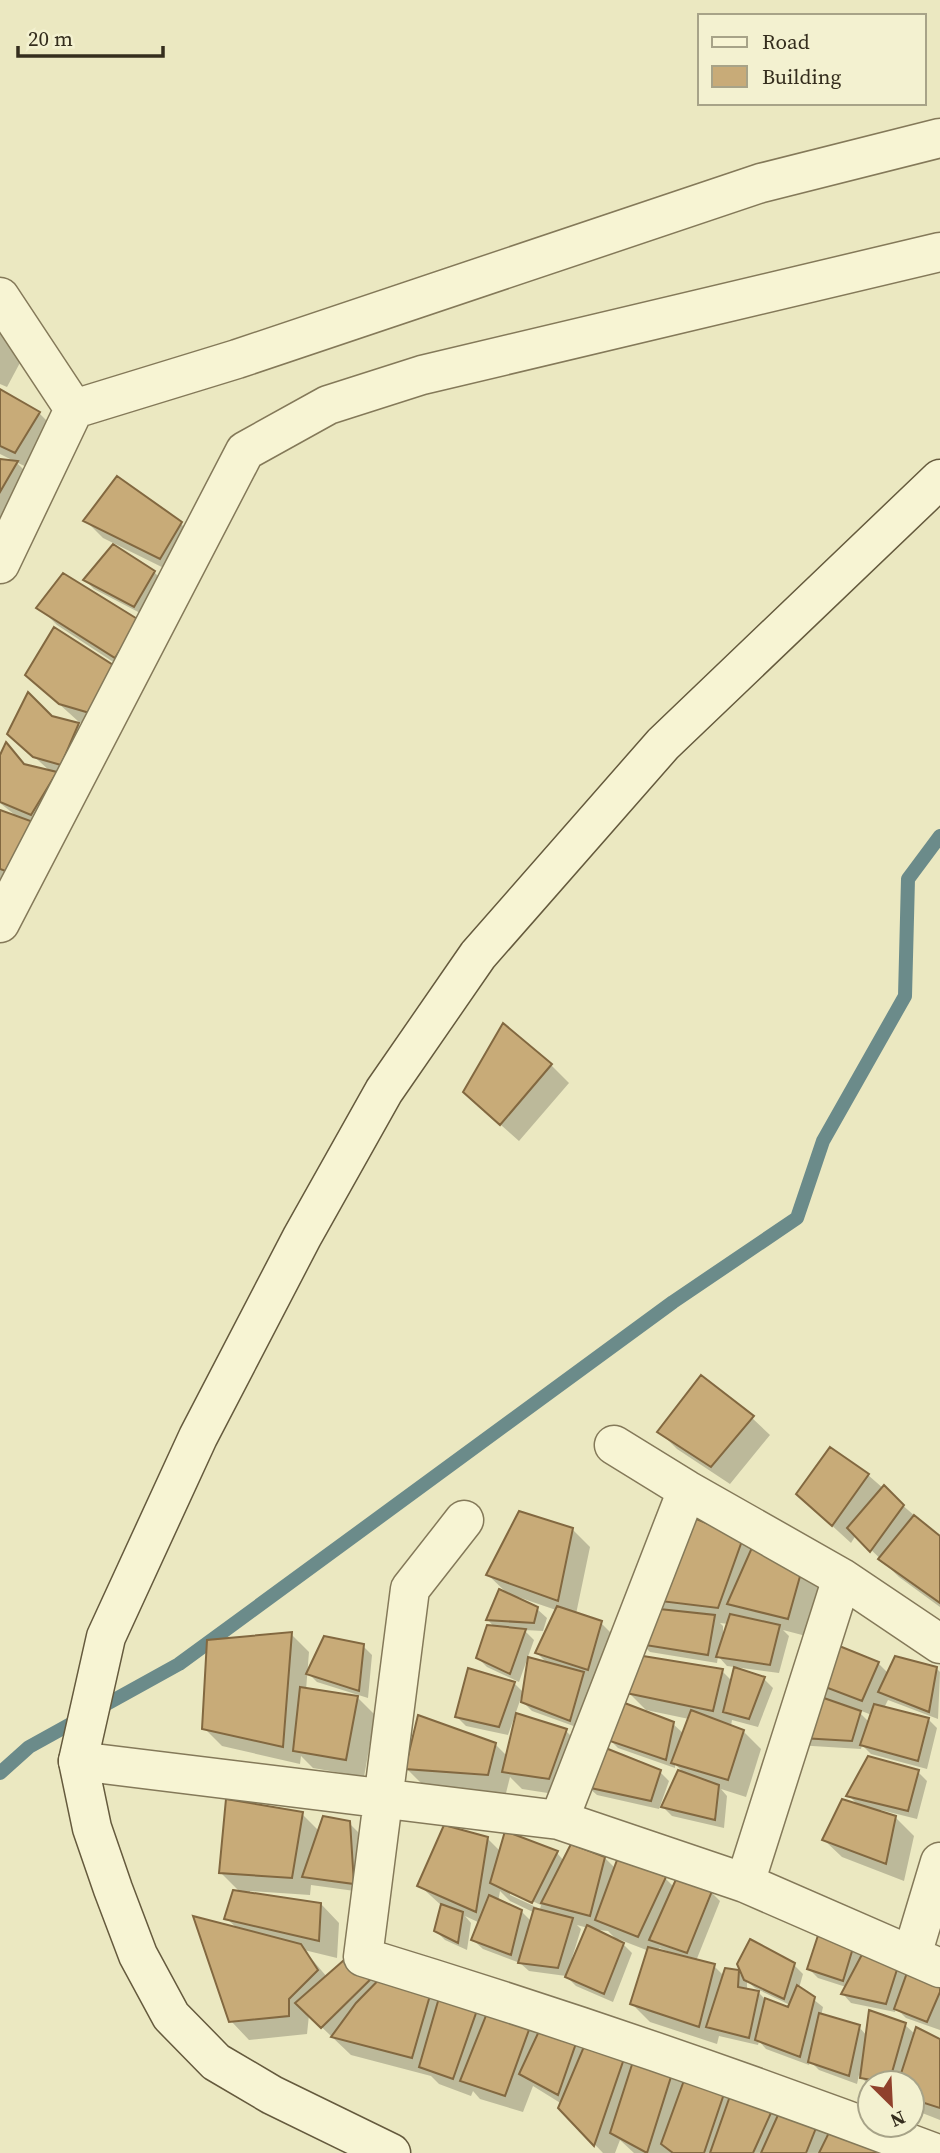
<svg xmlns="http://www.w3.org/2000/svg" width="940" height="2153" font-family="'Source Serif 4',serif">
<rect width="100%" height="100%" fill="#ebe8c1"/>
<path fill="#0003" fill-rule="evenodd" d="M0,316L22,359L7,387L0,384Z
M0,391L39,413L57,431L33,470L16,462L35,481L12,520L0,518V460L16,462L0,454Z
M85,520L180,523L198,541L178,575L103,538Z
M154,572L163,581L144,615L94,589L85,580Z
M39,607L155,640L133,675L57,625Z
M112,667L111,731L79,722L27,675Z
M51,717L78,724L96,742L29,890L0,878V813L20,819L0,803V759L7,745L27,766L51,772L28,751Z
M551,1065L569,1083L519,1141L483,1109Z
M752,1418L770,1435L730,1484L677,1449L660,1432Z
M868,1475L940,1538V1607L899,1577L856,1535L851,1543L816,1511Z
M572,1529L590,1547L576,1614L601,1623L619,1641L579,1728L532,1711L523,1702L548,1664L537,1653L556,1610L518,1597L517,1599L537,1609L547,1618L543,1631L524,1630L534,1640L519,1682L487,1667L478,1658L495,1628L488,1620L508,1594L488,1575Z
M742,1540L753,1550L823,1575L806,1636L783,1630L789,1636L779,1673L727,1666L718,1656L717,1663L650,1652L641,1643L666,1612L654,1600ZM720,1623L729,1624L723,1643V1626Z
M291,1634L309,1652L306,1690L357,1697L375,1715L364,1777L313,1768L301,1756L300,1764L222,1746L204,1728Z
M363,1646L372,1655L368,1698L317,1682L308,1673Z
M878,1663L889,1674L936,1668L940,1672L938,1719L888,1700L884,1708L928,1719L937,1728L927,1769L871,1754L862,1745L861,1749L796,1745L801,1677ZM856,1709L872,1715L869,1722Z
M722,1671L732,1681L764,1679L773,1688L758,1727L732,1720L731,1726L743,1731L761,1749L746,1797L721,1789L727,1796L724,1828L672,1816L663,1807L685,1774L675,1764V1768L618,1748L609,1739L673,1724L684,1734L689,1719L646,1710L628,1692Z
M514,1683L523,1692L508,1735L466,1726L457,1717Z
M566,1731L584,1749L567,1796L522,1789L510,1777L506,1793L424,1786L406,1768L495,1744L508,1757Z
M660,1772L669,1781L659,1809L597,1795L588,1787Z
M918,1772L927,1781L917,1819L881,1810L880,1813L896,1818L914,1836L904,1881L842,1857L824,1840L860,1807L848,1795Z
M302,1814L320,1832L349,1823L358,1832L362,1892L311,1885L310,1895L250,1891V1894L321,1904L339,1923L337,1958L304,1950L327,1977L367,1941L930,2153H634L620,2140L615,2153H603L560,2108L562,2104L533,2086L523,2112L480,2099L473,2091L471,2096L439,2084L431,2076L351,2055L309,2015L307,2034L249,2040L231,2021L238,1929L226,1918L241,1893L221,1873Z
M488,1839L501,1852L557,1853L564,1861L605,1858L616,1869L665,1878L674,1887L711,1892L720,1901L696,1961L714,1966L724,1976L738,1972L745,1979L794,1965L803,1974L799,1988L823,2007L821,2016L859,2027L867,2036L905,2025L916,2035L940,2041V2120L912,2109V2083H870V2086L859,2075L857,2084L819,2070L810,2061L809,2065L766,2049L759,2041L758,2045L719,2036L717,2044L650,2022L632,2004L649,1951L618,1939L632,1953L613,2002L576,1986L566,1976L529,1971L520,1963L483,1949L473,1940L480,1923L465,1916L471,1923L467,1950L445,1940L436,1931L442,1906L419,1885ZM500,1891L510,1901L535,1913L532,1922L521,1911L498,1902ZM510,1891L541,1905L540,1909L510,1895ZM577,1925L588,1928L575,1958H572L581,1929ZM598,1930L608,1931L619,1942L597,1932ZM659,1948L670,1952V1954L658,1951ZM747,1981L755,1988L790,2005L789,2009L766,2000L758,1992L747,1990Z
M826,1917L940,1958V2030L906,2018L896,2008L895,2012L851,2003L843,1994L846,1987L818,1978L809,1969Z"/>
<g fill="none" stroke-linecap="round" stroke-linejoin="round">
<path stroke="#6b8b8a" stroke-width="14" d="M0,1773L29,1747L179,1664L673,1302L797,1218L823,1141L905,996L908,879L940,836"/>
</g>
<path fill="#c8ab78" stroke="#826840" stroke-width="2" d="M0,389L40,412L15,453L0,446Z
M0,459L18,461L0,492Z
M117,476L182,522L160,559L83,521Z
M113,544L155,571L134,607L83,580Z
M63,573L139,620L115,658L36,608Z
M54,627L113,665L93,714L59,704L25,675Z
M28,692L52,716L79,723L61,765L33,757L7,734Z
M6,742L24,764L57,772L31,815L0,802V755Z
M0,810L36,823L11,873L0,869Z
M503,1023L552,1064L500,1125L463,1092Z
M701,1375L754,1416L711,1467L657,1432Z
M830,1447L869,1474L832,1526L796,1494Z
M884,1485L904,1505L870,1552L847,1528Z
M519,1511L573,1528L558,1601L486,1575Z
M679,1512L743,1538L718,1608L652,1600Z
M914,1515L940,1536V1603L878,1559Z
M762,1525L806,1555L788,1619L727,1604Z
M499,1589L538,1607L534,1623L486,1620Z
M557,1606L602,1621L588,1670L535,1653Z
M650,1608L715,1615L708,1655L639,1644Z
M730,1614L780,1625L770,1665L716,1657Z
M487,1625L526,1629L510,1674L476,1658Z
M292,1632L283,1747L202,1729L207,1640Z
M324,1636L364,1644L359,1691L306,1674Z
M822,1639L879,1662L862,1701L799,1677Z
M643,1656L723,1669L713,1711L626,1693Z
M895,1656L937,1667L929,1712L878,1692Z
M528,1657L584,1672L570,1721L521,1702Z
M734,1667L765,1677L749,1719L723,1712Z
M468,1668L515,1682L499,1727L455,1717Z
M300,1687L358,1696L346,1760L293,1751Z
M798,1689L861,1711L852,1741L785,1737Z
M622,1702L674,1722L666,1760L607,1740Z
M874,1704L929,1718L918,1761L860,1745Z
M691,1710L744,1730L728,1780L671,1763Z
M516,1713L567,1729L549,1779L502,1772Z
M418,1715L496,1743L488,1775L405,1769Z
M603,1747L661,1770L651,1801L586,1787Z
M868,1756L919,1770L908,1811L846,1796Z
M678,1770L719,1785L715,1820L661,1807Z
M226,1799L303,1812L292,1878L219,1873Z
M842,1799L896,1816L886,1864L822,1840Z
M323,1816L350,1821L354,1884L302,1877Z
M444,1825L488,1837L476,1912L417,1886Z
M505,1831L558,1851L532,1903L490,1883Z
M571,1844L605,1857L590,1916L541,1903Z
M620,1852L666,1877L638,1937L595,1920Z
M677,1877L712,1891L687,1953L649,1940Z
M233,1890L321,1903L319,1941L224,1919Z
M489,1895L522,1910L511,1955L471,1940Z
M441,1904L463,1912L458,1943L434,1931Z
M534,1908L573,1918L558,1968L518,1963Z
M825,1914L859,1928L843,1981L807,1969Z
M193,1916L301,1944L318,1970L289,1999V2016L229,2022Z
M587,1925L624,1943L604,1994L565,1977Z
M368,1939L385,1965L321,2028L295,2003Z
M750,1939L795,1963L784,1999L744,1980L737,1964Z
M917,1945L940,1956V1992L927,2022L894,2009Z
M648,1947L715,1964L699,2027L630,2004Z
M866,1947L901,1957L886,2004L841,1994Z
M399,1959L435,1978L412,2058L331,2037L356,2003Z
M725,1968L739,1970L738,1987L759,1991L749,2038L706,2027Z
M445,1977L483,1993L453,2079L419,2067Z
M797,1985L815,1997L800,2057L755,2040L765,1998L788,2007Z
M493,1998L534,2016L505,2096L460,2081Z
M869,2010L906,2023L889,2083L860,2078Z
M819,2013L860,2025L849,2076L808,2062Z
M547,2014L581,2029L558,2095L519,2074Z
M916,2027L940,2039V2108L912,2099V2083H898Z
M591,2030L628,2047L594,2146L558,2108Z
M637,2049L675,2064L647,2153L610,2133Z
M691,2061L729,2079L704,2153H673L661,2144Z
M737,2076L779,2095L753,2153H710Z
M791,2086L824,2108L806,2153H761Z
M840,2110L887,2135L878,2153H819Z"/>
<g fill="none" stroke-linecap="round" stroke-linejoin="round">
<g stroke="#847959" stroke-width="41">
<path id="street" d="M0,297L74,409
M0,564L74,409L237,359L761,183L940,138
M0,923L245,451L328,405L422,375L940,252
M614,1445L687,1490L842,1578L940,1644
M464,1520L410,1589L363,1957C556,2016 746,2081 935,2153
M78,1761L559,1820L745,1883L940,1968
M559,1820L687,1490
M745,1883L842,1578
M912,1955L940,1862"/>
</g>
<g stroke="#655a3d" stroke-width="41">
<path id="secondary" d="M391,2153L272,2095L216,2062L171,2016L138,1955L113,1889L92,1828L78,1761L106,1637L198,1437L302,1237L384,1091L478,955L663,744L940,479"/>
</g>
<use href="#street" stroke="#f7f4d3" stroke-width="38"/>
<use href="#secondary" stroke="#f7f4d3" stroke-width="38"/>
</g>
<rect x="698" y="14" width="228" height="91" fill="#f3f1d0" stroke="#a7a388" stroke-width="2"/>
<rect x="712" y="37" width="35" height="10" fill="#f7f4d3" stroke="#a7a388" stroke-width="2"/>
<text x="762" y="49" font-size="21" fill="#342d1d">Road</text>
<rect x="712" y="66" width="35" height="21" fill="#c8ab78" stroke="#a7a388" stroke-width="2"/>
<text x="762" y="84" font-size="21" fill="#342d1d">Building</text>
<g transform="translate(891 2104) rotate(156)"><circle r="33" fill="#f3f1d0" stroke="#a7a388" stroke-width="2"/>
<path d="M0-5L12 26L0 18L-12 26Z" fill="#90412c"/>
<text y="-10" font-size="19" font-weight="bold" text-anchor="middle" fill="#342d1d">N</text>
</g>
<path d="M18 46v10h145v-10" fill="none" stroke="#342d1d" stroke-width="3.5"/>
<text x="28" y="46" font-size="21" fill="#342d1d" stroke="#f3f1d0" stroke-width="5" paint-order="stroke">20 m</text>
</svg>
